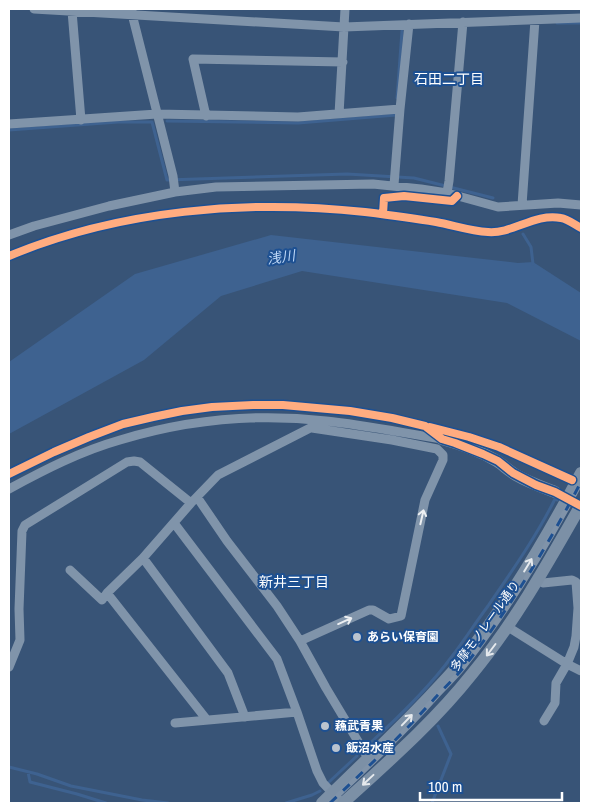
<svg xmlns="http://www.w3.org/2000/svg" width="590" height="812" font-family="'Archivo Narrow','Noto Sans JP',sans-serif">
<rect width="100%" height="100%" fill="#385477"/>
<path fill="#3e6290" d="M271,235L518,263L533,262L581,293V341L507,303L302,271L221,296L144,360L9,434V362L135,274Z"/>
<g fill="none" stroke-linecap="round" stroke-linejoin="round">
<path stroke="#3e6290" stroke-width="3" d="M557,23H581
M397,98L402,31
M167,121L298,123L396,115
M9,130L118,122H152L167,180L347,174L414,178L493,198
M523,234L531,247L533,264
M369,744C399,717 429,688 453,655C465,639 476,622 488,606C512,571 536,537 555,499L557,500
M9,767L37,774L71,786L142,800L168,803
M28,772L30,782L77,794L106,803
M329,782L357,756
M286,803L312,795L320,791
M432,803L451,754L438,726"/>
<path stroke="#8094aa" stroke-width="9" d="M34,9L344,27L581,18
M132,10V14L173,176L175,192
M72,11L81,120
M400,109L409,24
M339,114L345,9
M206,116L193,59L343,62
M9,124L157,114L298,117L400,109L394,185
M447,193L449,181L463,22
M522,205L535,20
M9,235L34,226L109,206L175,192L216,187L373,184L421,189L447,193L498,207L558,203L581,205
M9,489C44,470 81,451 120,440C186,420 257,413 326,421C365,425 403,433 442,439
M197,497L227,541L277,606L300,641L326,688L368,758
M174,523L277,659L297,712L317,771L323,783L342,803
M143,558L228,673L245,717
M70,570L102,600L107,593L207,720
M538,580L543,583L572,580L576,582L578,608L576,636L574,647L567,664L556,683L555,703L544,721
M107,593L143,558L191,503L218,475L316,425
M508,627L567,664L581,671
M300,641L369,610H373L389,619L401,616L425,500L443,460V455L437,449L392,440L312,428
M9,667L20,640L19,609L22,531L25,525L127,462L134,461L140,462L191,503
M175,723L297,712"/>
<path stroke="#7c90a6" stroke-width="12" d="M442,439C461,444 480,451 497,461C503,465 509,471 516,475C528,482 542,487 555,492
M322,803C358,768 395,733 430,696C440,685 451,674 461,662C508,604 546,539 581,473
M343,803C388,762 434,722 472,674C515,622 548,563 581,505"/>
<g stroke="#8093a9" stroke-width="5">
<path id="rail" d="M330,803C366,769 402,735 435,698C444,688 455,678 463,668C509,610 547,547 581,482"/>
</g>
<use href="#rail" stroke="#1d5092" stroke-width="3" stroke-dasharray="9" stroke-linecap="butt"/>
<g stroke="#1d5092" stroke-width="11">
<path id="cycleway" d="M383,214L384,198L404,196L452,201L457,196
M9,256C119,210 247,199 365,212C389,215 412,218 436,222C453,225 470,231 488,232C513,234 534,213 561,218C568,219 575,225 581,228
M430,427L469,437L499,447L572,480
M9,474L54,452L89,437L123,424L153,417L182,411L212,407L253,405H283L350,411L392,418L425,426L442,439L455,443L483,454L498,461L513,473L536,485L555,492L581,506"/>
</g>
<use href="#cycleway" stroke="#ffac80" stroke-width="8"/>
</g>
<defs><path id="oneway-shaft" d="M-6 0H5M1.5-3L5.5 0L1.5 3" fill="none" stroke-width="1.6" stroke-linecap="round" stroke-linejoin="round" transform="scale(1.25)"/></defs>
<g stroke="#eceff2">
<use href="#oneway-shaft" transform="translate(422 517) rotate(-77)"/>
<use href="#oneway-shaft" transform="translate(345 621) rotate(-24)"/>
</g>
<g stroke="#e5e9ed">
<use href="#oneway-shaft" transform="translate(528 565) rotate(-59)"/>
<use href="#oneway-shaft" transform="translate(491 650) rotate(127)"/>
<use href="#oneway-shaft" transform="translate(407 720) rotate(-46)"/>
<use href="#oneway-shaft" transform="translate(368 780) rotate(137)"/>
</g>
<g fill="#b9c3cf" stroke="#1d5092" stroke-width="2">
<circle cx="357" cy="637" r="5"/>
<circle cx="325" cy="726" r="5"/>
<circle cx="336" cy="748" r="5"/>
</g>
<g text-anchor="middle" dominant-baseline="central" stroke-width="4" stroke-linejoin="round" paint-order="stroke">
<g font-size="12" fill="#fff" stroke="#1d5092">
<text transform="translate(485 626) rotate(-54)">多摩モノレール通り</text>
</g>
<g font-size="12" font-weight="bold" fill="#fff" stroke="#1d5092" text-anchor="start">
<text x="367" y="637">あらい保育園</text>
<text x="335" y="726">蘓武青果</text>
<text x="346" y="748">飯沼水産</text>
</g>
<g font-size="14" fill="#fff" stroke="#1d5092">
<text x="449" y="79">石田二丁目</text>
<text x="294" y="582">新井三丁目</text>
</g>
<g font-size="14" font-style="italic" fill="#bbd5f5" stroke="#1d5092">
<text transform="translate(281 257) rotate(-8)">浅川</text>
</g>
</g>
<rect width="590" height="812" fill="none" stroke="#ffffff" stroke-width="20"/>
<path d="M420 792v8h142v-8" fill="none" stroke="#ffffff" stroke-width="2.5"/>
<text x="428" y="792" font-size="15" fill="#ffffff" stroke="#1d5092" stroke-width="4" paint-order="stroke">100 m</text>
</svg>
